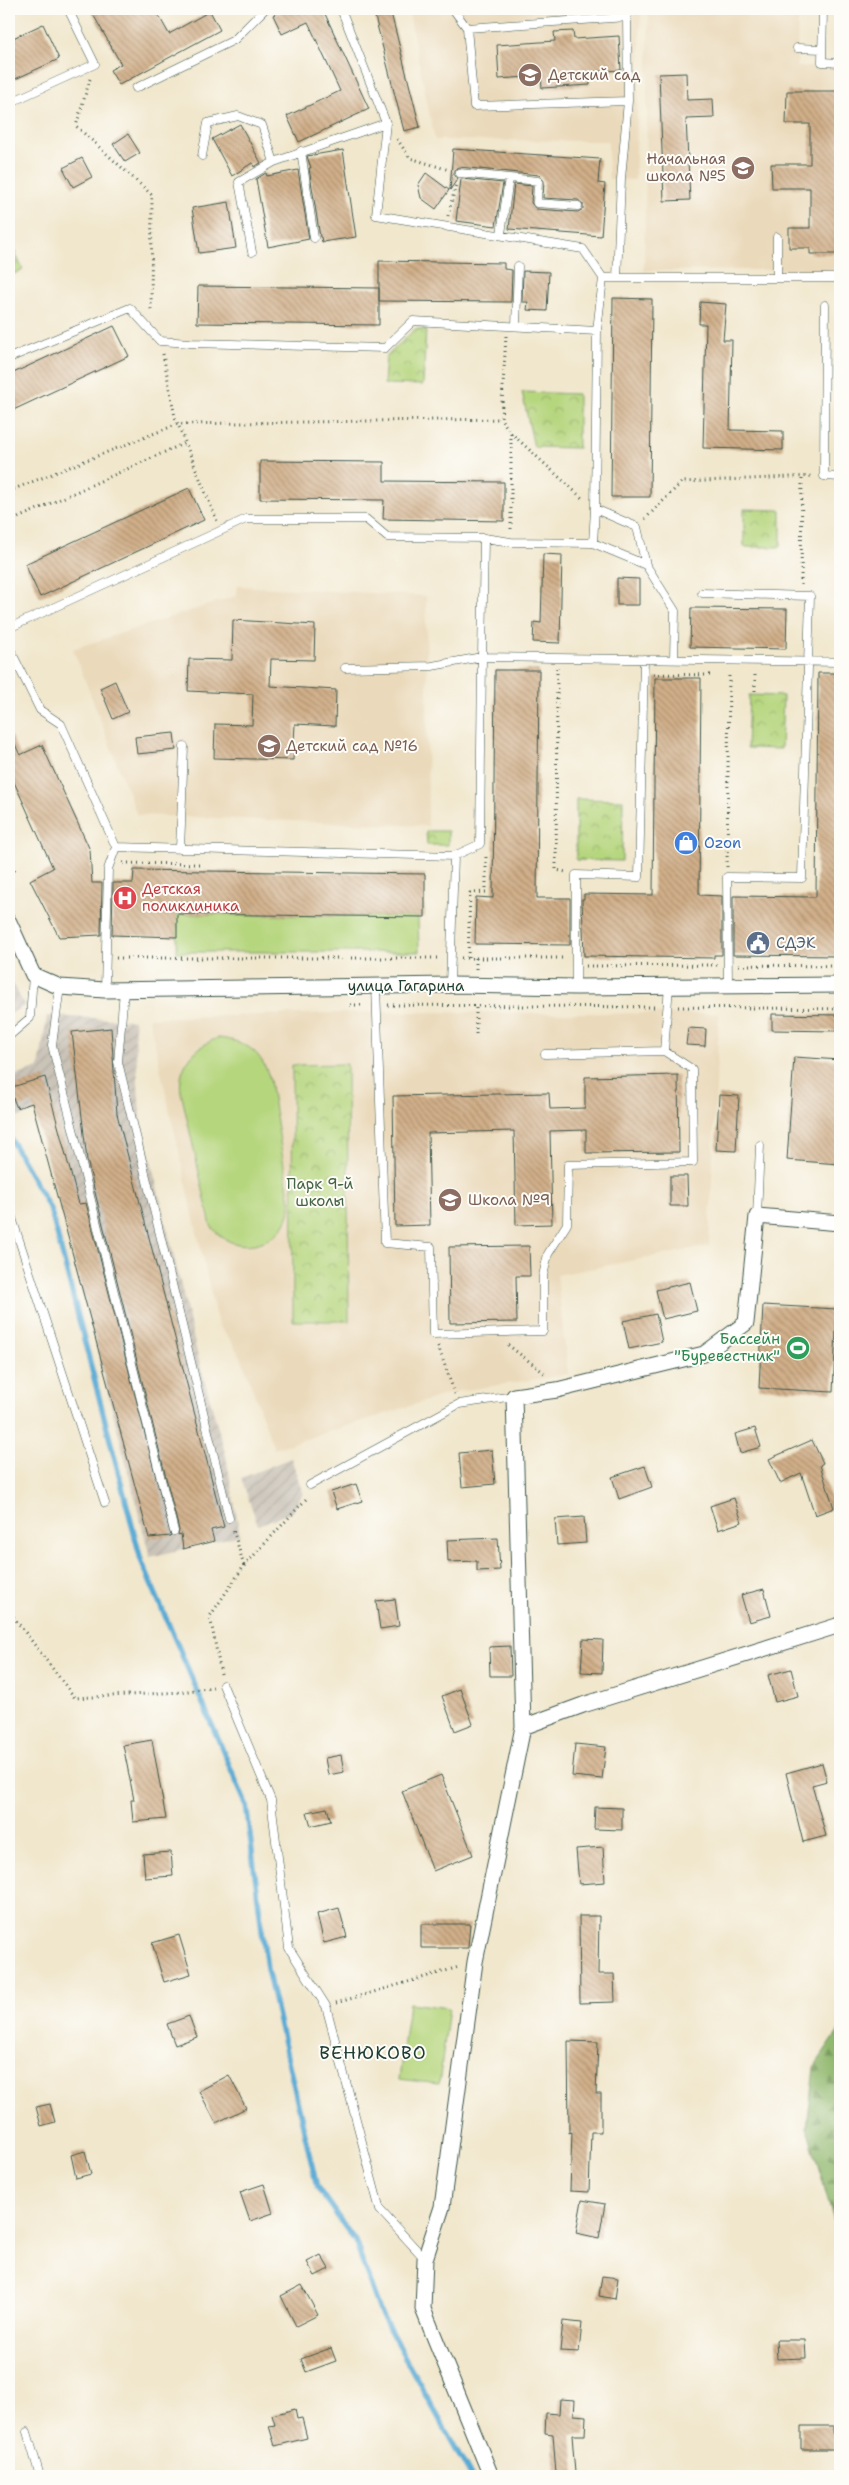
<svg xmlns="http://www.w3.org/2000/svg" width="849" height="2485" font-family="'Shantell Sans',sans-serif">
<defs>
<pattern id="industrial-furrows" width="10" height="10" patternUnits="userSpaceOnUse" patternTransform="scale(1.25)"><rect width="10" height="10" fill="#cac3b8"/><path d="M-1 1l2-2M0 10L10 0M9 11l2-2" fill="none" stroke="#ada89f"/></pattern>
<pattern id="forest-firs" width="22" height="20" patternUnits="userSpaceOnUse" patternTransform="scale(1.25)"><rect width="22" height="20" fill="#90b76d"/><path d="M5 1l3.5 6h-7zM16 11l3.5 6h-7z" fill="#75965a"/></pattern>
<pattern id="park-crowns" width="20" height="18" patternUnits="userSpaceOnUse" patternTransform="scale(1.25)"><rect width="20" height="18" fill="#b6d67e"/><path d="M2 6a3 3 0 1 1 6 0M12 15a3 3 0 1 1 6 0" fill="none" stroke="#93af68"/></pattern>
<pattern id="building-back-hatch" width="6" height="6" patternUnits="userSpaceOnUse" patternTransform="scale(1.25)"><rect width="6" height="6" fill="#d1af89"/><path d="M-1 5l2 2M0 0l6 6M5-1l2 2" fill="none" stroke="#a99071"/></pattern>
</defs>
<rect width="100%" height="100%" fill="#fdfcf7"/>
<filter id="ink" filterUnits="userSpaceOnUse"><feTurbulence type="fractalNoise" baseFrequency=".02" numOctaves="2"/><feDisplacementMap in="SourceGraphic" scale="10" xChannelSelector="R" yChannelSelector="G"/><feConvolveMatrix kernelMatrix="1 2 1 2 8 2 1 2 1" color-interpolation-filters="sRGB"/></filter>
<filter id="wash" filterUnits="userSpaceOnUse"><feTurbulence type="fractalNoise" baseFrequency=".0096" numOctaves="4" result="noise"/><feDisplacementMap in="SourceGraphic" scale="20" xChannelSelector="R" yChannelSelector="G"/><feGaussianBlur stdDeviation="1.12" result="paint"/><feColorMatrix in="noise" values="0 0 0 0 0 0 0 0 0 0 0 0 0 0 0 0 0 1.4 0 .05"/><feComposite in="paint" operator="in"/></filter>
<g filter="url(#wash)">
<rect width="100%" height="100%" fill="#f1e7cd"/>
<path fill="#ead9ba" d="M408,9H641L635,180L609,179L608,141L435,140Z
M649,9H798L797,67H840V269L644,271Z
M237,586L426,596L428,826L137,815L73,649L236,596Z
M378,1012L719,1014L709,1246L557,1275L568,1374L454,1392L274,1449L243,1362L232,1342L218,1325L149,1018Z"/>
<path fill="url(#industrial-furrows)" d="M9,977L25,1006L9,1014Z
M47,1016L134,1020L140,1115L199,1361L226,1456L240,1535L150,1557L36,1112L15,1118L9,1099V1078L39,1068Z
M291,1458L303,1493L292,1512L258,1525L241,1478Z"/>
<path fill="#b6d67e" stroke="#6a8a59" d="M177,914L418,917L419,952H177Z
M218,1038C247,1041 262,1052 270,1080L290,1202C290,1206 290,1213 288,1217C279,1243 243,1253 222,1237C218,1235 214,1229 211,1226L181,1092C177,1067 195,1046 218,1038Z
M409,2003L449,2008L439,2084L399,2079Z"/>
<path fill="url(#forest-firs)" stroke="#587a50" d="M840,2029V2241L807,2128L814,2067Z"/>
<path fill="url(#park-crowns)" stroke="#6a8a59" d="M9,239L23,270L9,276Z
M415,329H426L423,385L384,384L386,357Z
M522,392L578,394V448L534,447Z
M744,509L781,510V547H744Z
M749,695L783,696L781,749L747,748Z
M576,799L623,800L622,861L576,860Z
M426,831H448V845H427Z
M347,1064L349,1321H293L292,1065Z"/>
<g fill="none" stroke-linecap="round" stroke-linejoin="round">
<path stroke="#59aad4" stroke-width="5.5" d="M9,1136L51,1211L141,1560L246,1804L267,1969L317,2187L355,2241L381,2314L471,2476"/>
</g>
<g id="blocks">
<path fill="url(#building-back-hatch)" d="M90,9H155L169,34L210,11L220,30L119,85L110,70L121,64Z
M287,9H335L325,14L369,109L299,142L287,116L340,91L308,22L282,34L273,15Z
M373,9H390L420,127L404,131Z
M43,24L59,59L9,82V40Z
M573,31L574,39L619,36L621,70L589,72L590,85L542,88L541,76L499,79L497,45L555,41L554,32Z
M686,73L687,100L713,99L714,118L686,119L690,200L664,201L659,74Z
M787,91H840V254H810V248H789V228H810V188H772L771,164H810V124H786Z
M240,124L261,163L254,167L253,163H252L232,176L212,139Z
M128,134L140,153L125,162L113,144Z
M453,149L600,159L598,183L605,184L601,236L509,229L514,184L532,186L531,203L536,209L578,212L583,209V204L578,200L543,198L544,181L539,175L459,167L454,170V176L458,178L450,190Z
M343,150L356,237L322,242L321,237H320L309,168H311L307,156Z
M82,158L92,177L73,187L63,168Z
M298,170L309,239L268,247L256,179L266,173L267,176Z
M426,173L449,190L436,209L421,198L418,185Z
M461,179L503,183L496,226L456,221Z
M229,202L236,248L199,253L192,208Z
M379,261L504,263V269L512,270L511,302L379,301Z
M523,271L549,272L547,311L527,310L528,302H522Z
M198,286L379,288V325L197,323Z
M613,298L652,299L650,497H611Z
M700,302L726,304L723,340H732L730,430L783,431V450L703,448L706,324H699Z
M114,326L129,356L9,412V375Z
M260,461L384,462V481L504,482V521L383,519L384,500L260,499Z
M189,488L204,520L40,597L25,564Z
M543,554L562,555L560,643L533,642L534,622L541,623Z
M617,578L639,579V605H617Z
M691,608L787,609L786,649L690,647Z
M233,620L315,625L314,660L271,659L270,686L336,690L335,726L295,724L293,760L214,758L215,724L252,725L253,694L188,691L189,659L232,660Z
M495,670H539L537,898H570V945L475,944L476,897L493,898Z
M818,673H840V956L733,955V896L816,897Z
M655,678H701L699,895L722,896V955H714V958L584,956L582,899H584V894L653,895Z
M115,681L128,712L113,719L100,688Z
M9,732L20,755L42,745L90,850L92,883H102L101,935L59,937L30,880L53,868L9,771Z
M174,733L176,750L137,754L135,737Z
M134,870L425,874V917L177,914V937L112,935L113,883H133Z
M772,1014L839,1015L838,1031L772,1030Z
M111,1028L117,1114L224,1527L211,1530L214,1541L183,1549L181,1534L178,1535L179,1530L87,1160L72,1032Z
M688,1028L706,1029L705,1046L686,1045Z
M794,1057L840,1060L839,1164L787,1160Z
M678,1075L679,1152L586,1153V1130L550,1131L552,1224L516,1225L514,1131L428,1133L430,1225L395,1226L393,1096L549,1093L550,1109L585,1108V1077Z
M45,1077L79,1204L86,1203L171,1536L149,1538L32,1103L17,1108L9,1088Z
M719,1095L739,1096L736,1151L716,1150Z
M670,1176H687L688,1206H670Z
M529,1246L530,1276H516L517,1322L450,1323L449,1247Z
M690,1282L697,1311L663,1319L656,1290Z
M763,1305L837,1309L833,1392L759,1388Z
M656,1314L662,1342L629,1349L623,1321Z
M755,1428L761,1447L740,1453L735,1434Z
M812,1440L823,1463L820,1465L834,1508L815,1515L801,1473L780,1483L769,1459Z
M492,1450L495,1484L462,1487L459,1453Z
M645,1466L652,1487L619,1499L612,1477Z
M356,1484L362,1501L337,1509L331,1492Z
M734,1498L742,1522L718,1530L710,1506Z
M584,1517L586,1543L557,1545L555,1519Z
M498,1538L500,1570L477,1571V1561L448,1562L447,1540Z
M764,1589L771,1616L749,1622L741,1595Z
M395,1599L399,1626L380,1629L376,1601Z
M583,1639L603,1640L602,1673L581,1672Z
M510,1646L511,1676H490L489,1647Z
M791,1669L798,1696L775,1702L768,1675Z
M460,1689L473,1724L455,1731L442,1696Z
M152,1740L166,1819L133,1822L131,1800H134L123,1745Z
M575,1744L606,1747L602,1779L572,1776Z
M341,1755L344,1772L328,1775L325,1758Z
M822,1763L827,1781L812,1785L826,1836L803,1842L786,1773Z
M441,1775L473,1855L433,1871L402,1791Z
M595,1807L622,1808V1830L594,1829Z
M327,1808L331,1821L311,1826L307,1812Z
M603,1847L605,1882L579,1884L576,1849Z
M171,1852L173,1876L145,1878L143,1854Z
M339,1908L347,1937L324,1943L317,1914Z
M579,1916H599L598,1974H614L615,2002L580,2003Z
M421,1924H470L468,1948H421Z
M179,1935L191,1974L164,1982L152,1943Z
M189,2016L197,2037L175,2045L167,2024Z
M568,2041L598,2042L596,2094H601V2132H591L589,2192L570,2191L572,2132L569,2133Z
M229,2075L246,2108L216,2123L199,2091Z
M50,2104L55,2122L41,2126L36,2107Z
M85,2151L91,2174L76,2178L71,2155Z
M264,2184L273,2213L250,2221L240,2192Z
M582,2200L605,2204L599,2238L576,2233Z
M321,2255L329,2269L315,2276L307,2262Z
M602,2276L618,2278L615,2299L599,2296Z
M302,2285L318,2315L296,2326L281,2296Z
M563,2321L582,2323L579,2352L560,2351Z
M776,2340H805L806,2358L777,2359Z
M331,2348L336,2361L306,2372L301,2359Z
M560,2399L575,2400L574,2415L586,2416L585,2435H572L575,2473L556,2474L553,2434L545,2433L546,2413L559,2414Z
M295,2409L297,2419L302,2418L307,2438L275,2446L269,2426L275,2425L272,2415Z
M801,2426H833L834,2449H801Z"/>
</g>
</g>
<g filter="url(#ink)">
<use href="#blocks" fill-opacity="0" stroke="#3e564b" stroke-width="1"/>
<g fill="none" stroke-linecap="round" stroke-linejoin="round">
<g stroke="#3e564b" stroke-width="9">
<path id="lane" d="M341,9L386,123L376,215L583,249L603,278H617
M453,9L467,28L474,106L628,101
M823,9L822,62L840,63
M467,28L627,17L628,101L621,179L617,278H840
M797,48L822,49
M136,88L234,40L265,9
M9,103L95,64L68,9
M301,151L314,238
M202,156L208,123L238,116L262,125L274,162
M459,173L509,178L501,234
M509,178L538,181L537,203L578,206
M777,237V277
M252,252L239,182L274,162L386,123
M825,305L824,476L840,477
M516,326L518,266
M597,331L603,278
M9,358L130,308L160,341L190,343L385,348L413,321L597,331L595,509
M484,538L511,542L593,543L595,509L637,527L646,565L675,611L674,659
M593,543L646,565
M702,593L810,596L802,878L727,877L728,986
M9,628L246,519H366L387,537L484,538L482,657L432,666L345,668
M9,647L40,710L61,724L116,847L108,869L105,990
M116,847L454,856L450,985
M180,849L184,746
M454,856L480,844L482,657L840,662
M376,986L385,1243L431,1247L433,1334L543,1331V1276L548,1254L567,1224L568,1165L693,1162L692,1069L664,1051
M60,987L52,1045L174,1531
M576,987V875L639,877L644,659
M124,990L118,1062L229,1518
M9,1036L30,1018L33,975
M545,1054L664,1051L669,986
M9,1209L105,1503
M757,1216L760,1145
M310,1485L459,1404L514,1396
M223,1685L271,1800L289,1948L326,2006L380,2210L425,2259
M27,2432L40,2476"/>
</g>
<g stroke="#3e564b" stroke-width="17">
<path id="street" d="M9,922L33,975L60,987L105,990L450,985L576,987L840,985
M523,1727L514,1396L557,1390L704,1354L746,1323L757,1216L840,1223
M491,2476L423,2309L425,2259L442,2207L475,1962L523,1727L583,1705L840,1625"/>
</g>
<path stroke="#3e564b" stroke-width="3" stroke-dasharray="1 4" stroke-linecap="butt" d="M90,79L76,126L152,195L151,312
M397,139L410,158L449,170
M448,216L456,184
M506,336L501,419L511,433L582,498
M163,354L175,417L217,521
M511,433V530
M9,491L178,424L501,419
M645,519L682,482L814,476
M9,522L185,443
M801,585L802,476
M557,668L556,870L566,872
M654,674L710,675
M755,675V695
M9,862L15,872
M123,863L202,864
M727,867L729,675
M116,958H440
M461,958H565
M468,958L470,893L486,892V853
M476,958V971
M739,965L840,966
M586,966L717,965
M350,1005H364
M388,1005L657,1007
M678,1007L840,1009
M476,1034V1005
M508,1345L547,1375
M438,1346L455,1394
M244,1566L308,1497
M9,1615H12L75,1698L182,1692L213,1687
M221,1674L210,1616L244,1566L233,1529
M840,1887H836L840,1906
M336,2003L459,1967"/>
<use href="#lane" stroke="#fff" stroke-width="8"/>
<use href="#street" stroke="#fff" stroke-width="15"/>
</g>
</g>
<defs>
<g id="school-disc" transform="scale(1.25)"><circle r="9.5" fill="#8d6e63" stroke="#fdfcf7"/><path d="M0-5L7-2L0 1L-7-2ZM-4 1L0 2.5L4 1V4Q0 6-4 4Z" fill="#fff"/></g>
<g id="shop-disc" transform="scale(1.25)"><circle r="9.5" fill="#3f7fe0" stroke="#fdfcf7"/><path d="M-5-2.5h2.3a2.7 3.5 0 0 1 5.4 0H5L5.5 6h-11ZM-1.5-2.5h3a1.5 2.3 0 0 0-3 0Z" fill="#fff"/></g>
<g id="hospital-disc" transform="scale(1.25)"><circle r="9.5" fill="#e0444e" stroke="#fdfcf7"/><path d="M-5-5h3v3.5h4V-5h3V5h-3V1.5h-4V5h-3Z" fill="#fff"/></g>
<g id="civic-disc" transform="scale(1.25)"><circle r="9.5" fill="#5c6f8a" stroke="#fdfcf7"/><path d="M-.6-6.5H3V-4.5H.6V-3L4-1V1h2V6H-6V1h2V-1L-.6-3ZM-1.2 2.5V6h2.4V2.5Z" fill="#fff"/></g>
<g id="stadium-disc" transform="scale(1.25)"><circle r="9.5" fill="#2e9e5b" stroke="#fdfcf7"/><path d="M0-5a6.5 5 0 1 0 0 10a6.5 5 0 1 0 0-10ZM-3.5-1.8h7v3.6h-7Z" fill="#fff"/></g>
</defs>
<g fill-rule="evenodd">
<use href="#school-disc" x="530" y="75"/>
<use href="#school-disc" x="743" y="168"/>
<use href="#school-disc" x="269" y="746"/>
<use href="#shop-disc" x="686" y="843"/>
<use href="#hospital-disc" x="125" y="898"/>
<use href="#civic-disc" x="758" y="943"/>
<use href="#school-disc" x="450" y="1200"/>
<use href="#stadium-disc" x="798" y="1348"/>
</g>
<g text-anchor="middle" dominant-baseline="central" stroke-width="4" stroke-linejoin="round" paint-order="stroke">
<g font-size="15" fill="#785e54" stroke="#fdfcf7" text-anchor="start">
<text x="548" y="75">Детский сад</text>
<text x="726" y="159" text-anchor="end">Начальная<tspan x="726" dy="17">школа №5</tspan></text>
<text x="286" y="746">Детский сад №16</text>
<text x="468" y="1200">Школа №9</text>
</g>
<g font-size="15" fill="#366cbe" stroke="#fdfcf7" text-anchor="start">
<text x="704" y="843">Ozon</text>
</g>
<g font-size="15" fill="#be3a42" stroke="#fdfcf7" text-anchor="start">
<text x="142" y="889">Детская<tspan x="142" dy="17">поликлиника</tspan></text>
</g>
<g font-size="15" fill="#4e5e75" stroke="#fdfcf7" text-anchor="start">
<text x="776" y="943">СДЭК</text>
</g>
<g font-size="15" fill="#1f3d34" stroke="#fdfcf7">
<text x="406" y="986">улица Гагарина</text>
</g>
<g font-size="15" fill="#456346" stroke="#fdfcf7">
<text x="320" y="1184">Парк 9-й<tspan x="320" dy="17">школы</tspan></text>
</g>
<g font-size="15" fill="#27864d" stroke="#fdfcf7" text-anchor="end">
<text x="780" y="1339">Бассейн<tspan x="780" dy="17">"Буревестник"</tspan></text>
</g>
<g font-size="18" letter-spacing="1" fill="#1f3d34" stroke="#fdfcf7">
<text x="373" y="2053">ВЕНЮКОВО</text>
</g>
</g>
<rect width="849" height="2485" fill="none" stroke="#fdfcf7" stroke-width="30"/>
</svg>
